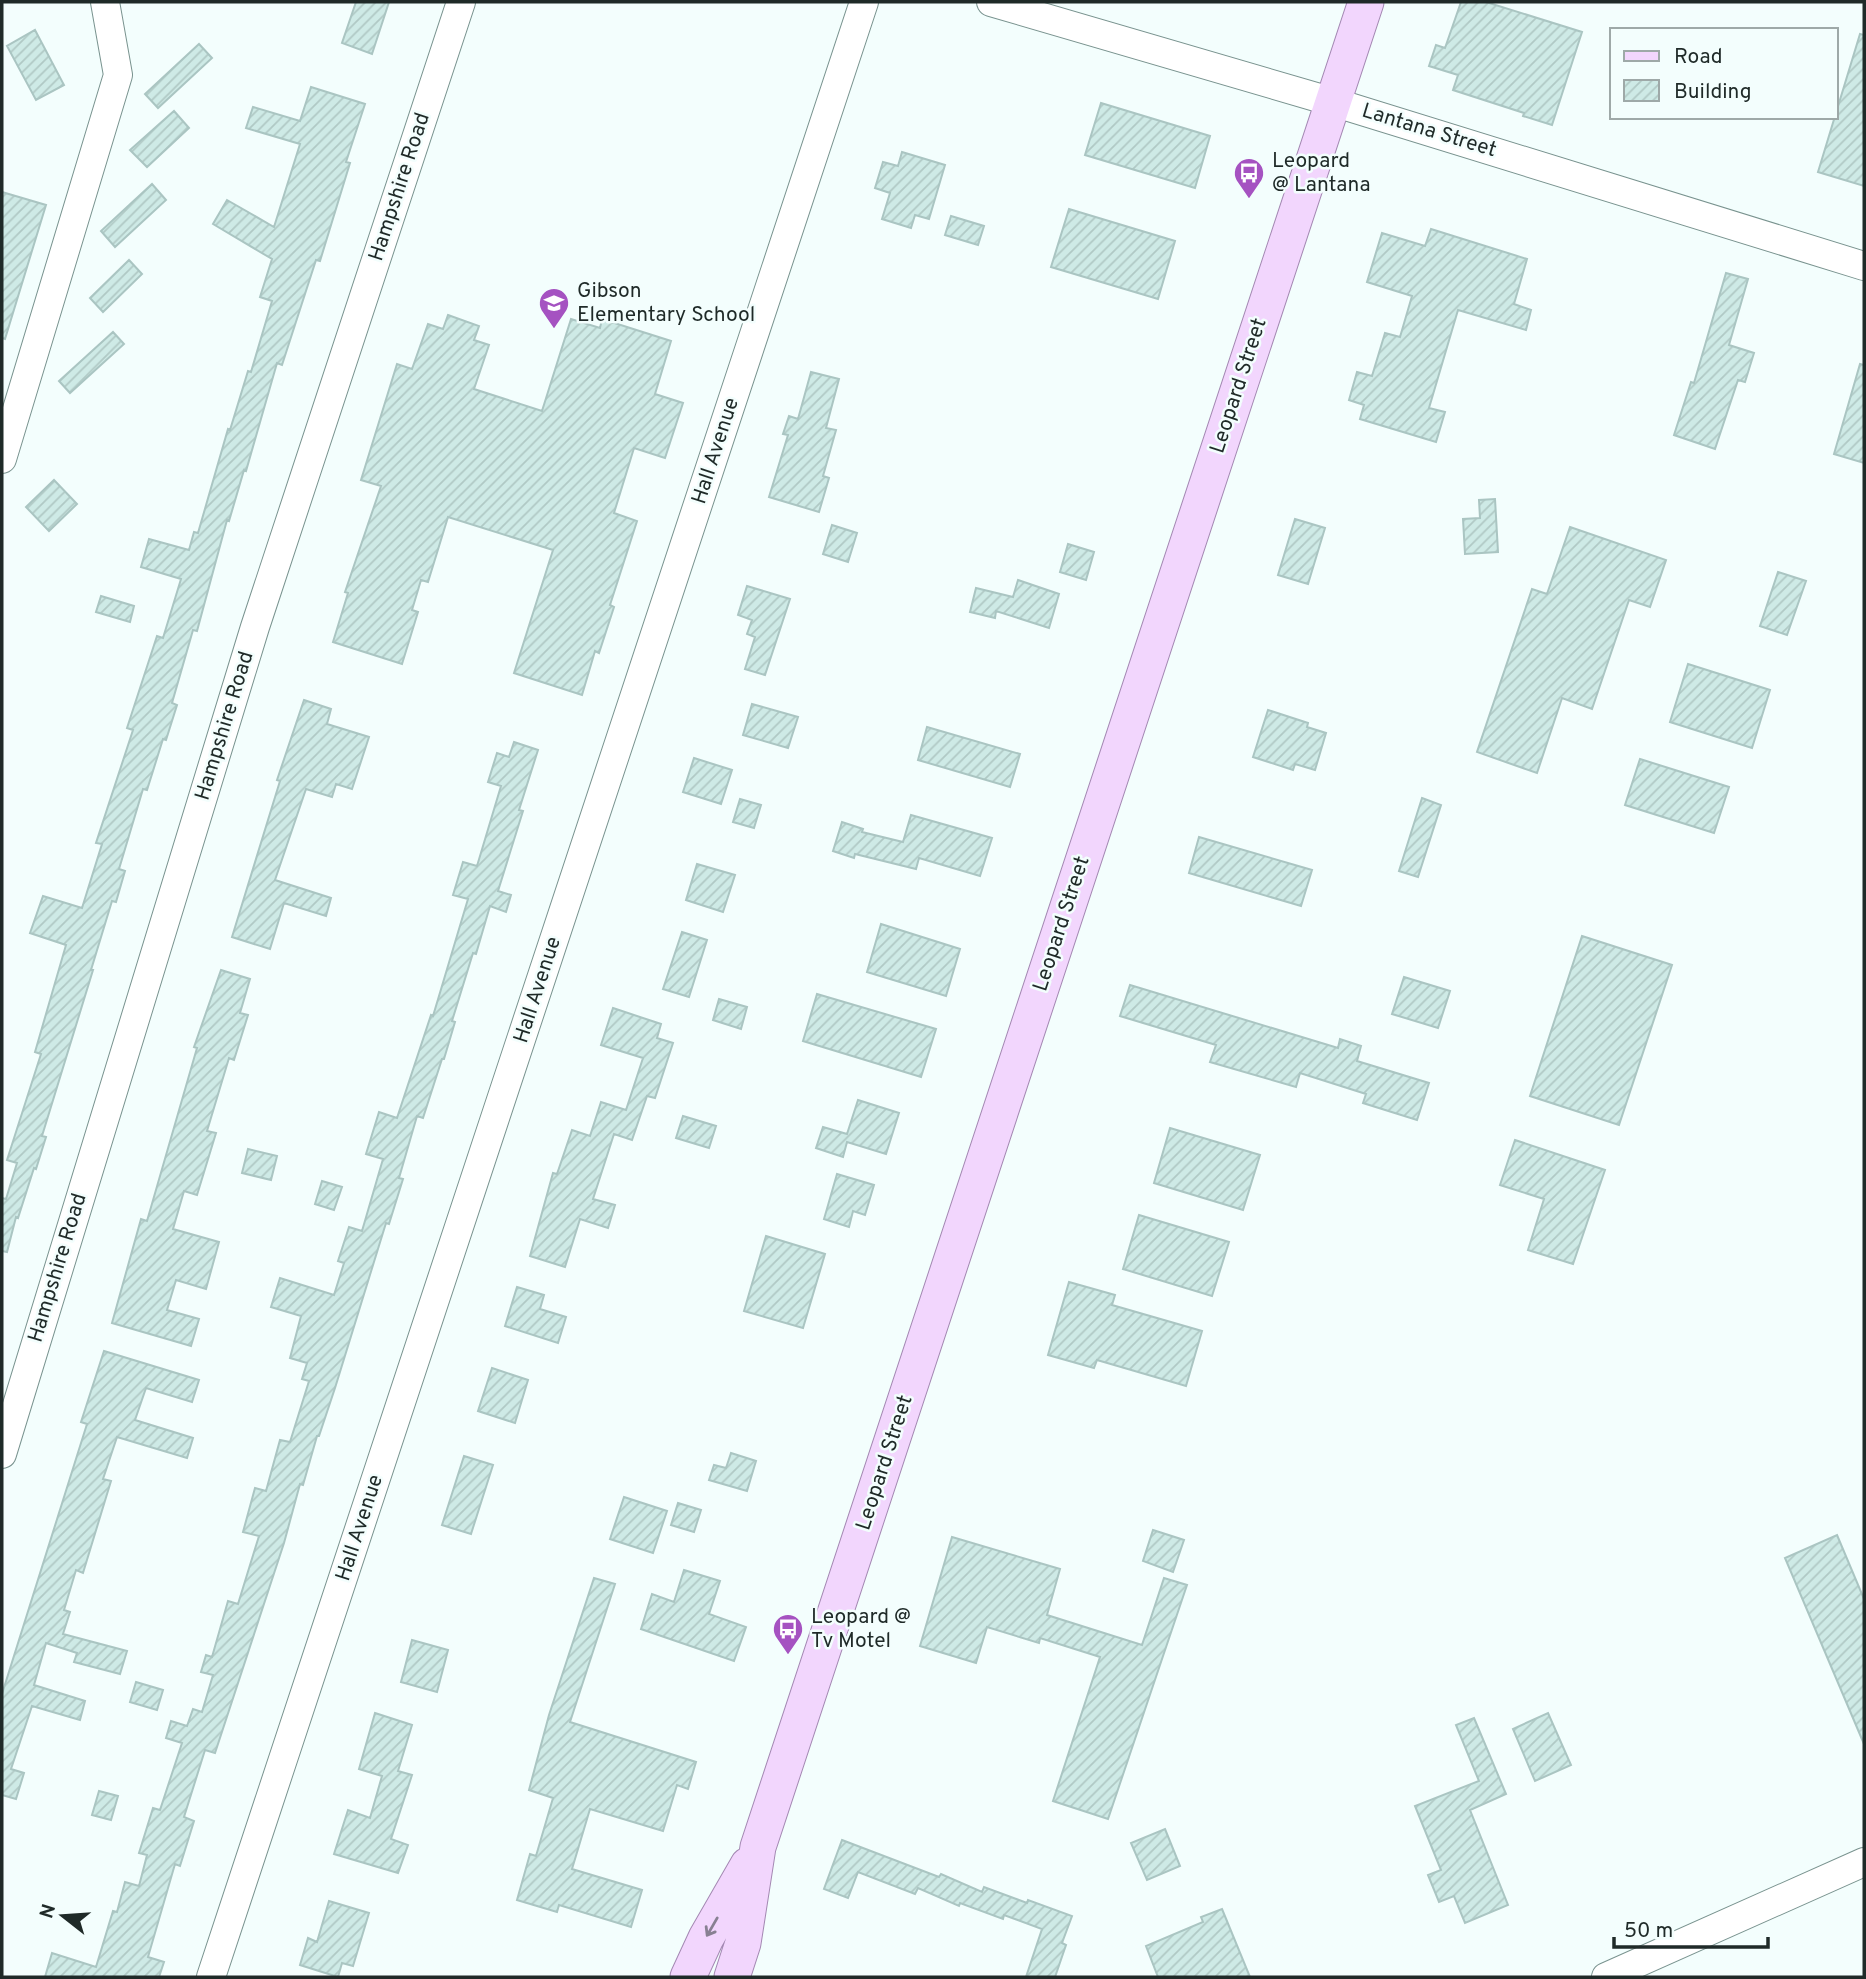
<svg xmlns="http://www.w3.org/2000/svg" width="1866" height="1979" font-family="Overpass,sans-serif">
<defs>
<pattern id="building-hatch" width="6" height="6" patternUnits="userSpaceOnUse" patternTransform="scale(1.75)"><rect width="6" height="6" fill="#ceeae6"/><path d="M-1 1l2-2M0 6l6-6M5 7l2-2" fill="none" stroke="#b0c9c5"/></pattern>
</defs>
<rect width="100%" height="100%" fill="#f3fefd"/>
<path fill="url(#building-hatch)" stroke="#aac5c2" stroke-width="2" d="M356,2H389L372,54L342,43Z
M1461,2H1486L1582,32L1552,125L1523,116L1524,113L1453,90L1458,75L1429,66L1436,45L1445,48Z
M35,30L64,85L36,100L7,46Z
M1860,34L1864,35V186L1818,172Z
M199,44L212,58L158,108L145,94Z
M311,87L365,104L346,162L350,163L320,261L316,260L282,365L277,363L246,471L244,470L229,521L227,520L197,631L193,630L172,703L177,705L166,740L163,739L147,790L143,789L119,869L125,871L116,902L112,901L91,970H93L42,1136L46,1137L36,1169L34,1168L18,1218L16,1217L7,1252L2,1251V1198L6,1199L17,1163L7,1160L41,1054L35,1052L66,945L30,933L43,896L82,908L102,844L96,843L133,730L127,728L157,636L163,638L181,579L141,567L149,539L189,550L194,532L198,533L228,429L230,430L248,371L251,372L272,301L260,297L272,259L213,224L227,200L274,227L300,144L246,128L253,107L300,121Z
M1101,103L1210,136L1195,188L1085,155Z
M174,111L189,128L147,167L130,150Z
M902,152L945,165L929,219L915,215L911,228L882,219L890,193L875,188L883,162L898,166Z
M152,184L166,200L115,247L101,231Z
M2,192L46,205L5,339L2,338Z
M1069,209L1175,241L1158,299L1051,267Z
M951,216L984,226L978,245L945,235Z
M1431,229L1527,259L1514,304L1531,310L1526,330L1458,310L1429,408L1445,412L1436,442L1360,419L1364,405L1349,400L1357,372L1372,376L1385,333L1400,337L1412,296L1367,282L1382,233L1425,246Z
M129,260L142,274L103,312L90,298Z
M1726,273L1748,279L1729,345L1754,353L1745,382L1738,380L1715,449L1674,435L1691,382L1694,383Z
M448,315L479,326L474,340L489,345L474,389L542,411L571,319L600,328L602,319L671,341L655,394L683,403L665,458L634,448L614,513L637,521L610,605L614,607L599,653L595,651L582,695L514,673L553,550L448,517L428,582L421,580L412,610L418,612L402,664L333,642L348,593L345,592L381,486L361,480L397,364L412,369L428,324L443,329Z
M113,332L124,344L70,393L59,381Z
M1860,364L1864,365V463L1834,454Z
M811,372L839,379L826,428L836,430L823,476L829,478L819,512L769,497L788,435L783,434L789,416L798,419Z
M54,480L77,504L49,531L26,507Z
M1495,499L1498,552L1465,554L1463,519L1480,518L1479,500Z
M1295,519L1325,528L1308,584L1278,575Z
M832,525L857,533L848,562L823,554Z
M1570,527L1666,560L1650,607L1629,600L1592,709L1562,698L1537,773L1477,752L1532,589L1547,594Z
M1068,544L1094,552L1086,580L1060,572Z
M1778,572L1806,581L1787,635L1760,626Z
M1018,580L1059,594L1049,628L996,611L995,618L970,612L976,588L1013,597Z
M747,586L790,599L765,675L745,669L755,637L747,634L752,620L738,615Z
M101,596L134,606L130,622L96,612Z
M1688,664L1770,690L1752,748L1670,722Z
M304,700L331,709L327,724L369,737L352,789L336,784L332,797L306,789L275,880L331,898L326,916L284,903L270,949L232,937L280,781L277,780Z
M752,704L798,717L788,748L743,735Z
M1268,710L1308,723L1307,727L1326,733L1315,770L1295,764L1293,770L1253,757Z
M927,727L1020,754L1010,787L918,760Z
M514,742L538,750L519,810L523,811L498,891L511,895L506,912L490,906L476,954L473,953L452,1021L455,1022L444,1059H442L423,1118L417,1116L399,1178L403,1179L389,1224L386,1223L335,1388L319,1436H317L303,1485L300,1484L284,1543L215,1753L205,1750L184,1817L194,1821L180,1866L175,1864L148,1957L164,1962L159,1977H45L52,1953L96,1967L113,1911L117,1912L125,1882L139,1886L147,1855L139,1853L153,1808L160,1810L182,1743L166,1738L171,1721L187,1726L193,1709L202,1712L213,1675L201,1672L206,1655L212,1657L228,1601L238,1604L259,1536L243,1532L255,1488L266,1491L280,1440L290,1442L309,1381L302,1379L307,1363L290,1358L301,1316L271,1307L280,1278L334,1295L344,1263L338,1261L349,1227L362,1231L383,1159L366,1154L379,1112L397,1118L431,1015L433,1016L468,899L453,895L463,862L477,866L501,786L488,782L497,753L509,757Z
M694,758L732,770L721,804L683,792Z
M1640,759L1729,787L1714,833L1625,805Z
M1422,798L1441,805L1418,877L1399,871Z
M740,799L761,805L754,828L733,822Z
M911,815L992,838L980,876L919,858L916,869L855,854L854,858L833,851L842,822L863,829L862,832L903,842Z
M1199,837L1312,870L1301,906L1189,873Z
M697,864L735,875L723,912L686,900Z
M881,924L960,949L946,996L867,972Z
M682,932L707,940L689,997L663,989Z
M1582,936L1672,965L1619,1125L1530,1096Z
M221,970L250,979L240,1013L248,1015L234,1060L229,1058L207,1131L216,1133L197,1195L184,1191L173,1229L219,1242L206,1289L176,1280L167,1310L199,1319L191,1346L112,1323L141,1219L147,1221L197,1048L194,1047Z
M1404,977L1450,991L1438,1028L1392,1014Z
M1130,985L1338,1048L1340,1039L1361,1046L1357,1061L1429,1083L1417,1120L1363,1103L1366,1094L1300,1073L1296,1087L1210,1062L1216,1045L1120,1016Z
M817,994L936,1029L921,1077L803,1041Z
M719,999L747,1007L741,1029L713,1020Z
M613,1008L661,1024L657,1038L673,1043L655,1098L647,1096L632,1140L614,1134L593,1199L615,1205L608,1228L580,1219L565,1267L530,1256L553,1173L557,1174L572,1130L590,1136L601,1102L626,1110L643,1058L601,1045Z
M858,1100L899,1113L886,1154L847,1142L843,1157L816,1148L823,1127L847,1134Z
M683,1116L716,1126L709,1148L676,1138Z
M1170,1128L1260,1155L1243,1210L1154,1183Z
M1515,1140L1605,1170L1573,1264L1528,1250L1544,1199L1500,1185Z
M248,1149L277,1156L271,1180L242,1173Z
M837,1174L874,1185L865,1215L853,1211L849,1227L824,1219Z
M322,1181L342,1187L334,1210L315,1204Z
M1139,1215L1229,1242L1212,1296L1123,1269Z
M766,1236L825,1254L803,1328L744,1311Z
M1069,1282L1115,1295L1112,1305L1202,1331L1186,1386L1097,1360L1094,1368L1048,1355Z
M517,1287L544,1295L540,1309L566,1317L558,1343L505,1326Z
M104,1351L199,1380L192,1402L146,1388L135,1420L193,1438L187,1458L117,1437L103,1479L111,1481L83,1573L76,1570L64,1610L70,1612L63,1634L127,1651L120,1674L74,1662L77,1653L46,1643L34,1685L85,1701L80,1720L32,1706L11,1769L24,1773L16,1799L2,1795V1694L87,1424L81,1422Z
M492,1368L528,1380L515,1423L478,1411Z
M731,1453L756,1461L747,1491L709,1480L714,1465L726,1468Z
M464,1456L493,1465L471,1534L442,1525Z
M624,1497L667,1511L653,1553L610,1539Z
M678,1503L701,1510L694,1532L671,1525Z
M1153,1530L1184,1540L1173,1572L1143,1561Z
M1837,1535L1864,1599V1744L1785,1558Z
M952,1537L1060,1569L1047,1615L1142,1645L1164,1578L1187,1585L1108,1819L1053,1801L1100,1657L1040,1638L1039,1643L987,1627L976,1663L920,1646Z
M684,1570L720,1581L709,1614L746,1627L734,1661L641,1629L652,1594L674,1602Z
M594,1578L615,1584L570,1722L696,1762L688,1789L677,1785L663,1831L590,1809L572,1869L642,1890L631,1927L559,1905L557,1912L517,1900L530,1854L536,1856L553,1798L529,1790L549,1715Z
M412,1640L448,1650L437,1692L401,1682Z
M136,1682L163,1690L157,1710L130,1702Z
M375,1713L412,1725L398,1771L412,1775L391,1839L408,1845L398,1873L334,1854L348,1810L370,1818L382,1776L359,1769Z
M1548,1713L1571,1765L1535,1781L1513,1729Z
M1474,1718L1506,1794L1470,1810L1508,1905L1465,1923L1454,1896L1439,1902L1428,1875L1441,1870L1415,1806L1479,1781L1456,1725Z
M99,1791L118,1796L111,1820L92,1815Z
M1165,1829L1180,1866L1147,1880L1131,1843Z
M842,1840L939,1877L941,1874L982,1892L984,1887L1027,1903L1028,1900L1072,1916L1062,1943L1066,1945L1055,1977H1026L1042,1929L1004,1915L1003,1919L960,1903L959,1906L918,1888L915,1894L858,1872L848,1898L824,1889Z
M329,1901L369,1913L353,1966L342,1963L338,1977L300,1965L308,1938L317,1942Z
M1222,1909L1250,1977H1158L1146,1946L1203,1922L1201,1917Z"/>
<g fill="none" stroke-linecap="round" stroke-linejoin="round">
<g stroke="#79938f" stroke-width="30">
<path id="minor" d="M991,2L1333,102L1864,266
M2,459L118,75L105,2
M2,1454L255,627L461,2
M211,1977L864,2
M1606,1977L1864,1862"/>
</g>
<g stroke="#a388b2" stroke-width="37">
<path id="major" d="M688,1977L706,1938L748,1865
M732,1977L743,1943L758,1847L1366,2"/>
</g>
<use href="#minor" stroke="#fff" stroke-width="28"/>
<use href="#major" stroke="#f2d6fd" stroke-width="35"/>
</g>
<defs><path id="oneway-shaft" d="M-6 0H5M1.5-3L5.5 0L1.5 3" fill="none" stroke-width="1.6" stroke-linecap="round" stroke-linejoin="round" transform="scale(1.75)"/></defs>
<use stroke="#888092" href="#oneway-shaft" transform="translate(712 1927) rotate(120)"/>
<defs>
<g id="bus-pin" transform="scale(1.575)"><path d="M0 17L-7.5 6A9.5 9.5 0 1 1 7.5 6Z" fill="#a552c1" stroke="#f3fefd"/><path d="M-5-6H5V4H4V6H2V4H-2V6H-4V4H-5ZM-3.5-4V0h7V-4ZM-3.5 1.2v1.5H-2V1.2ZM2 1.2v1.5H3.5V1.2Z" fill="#fff"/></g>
<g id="school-pin" transform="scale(1.575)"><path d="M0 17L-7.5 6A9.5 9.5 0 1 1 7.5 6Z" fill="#a552c1" stroke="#f3fefd"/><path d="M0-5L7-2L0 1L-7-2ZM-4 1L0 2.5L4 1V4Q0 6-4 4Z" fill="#fff"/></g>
</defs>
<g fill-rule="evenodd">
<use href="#bus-pin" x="1249" y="173"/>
<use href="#school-pin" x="554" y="303"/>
<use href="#bus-pin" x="788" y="1629"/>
</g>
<g text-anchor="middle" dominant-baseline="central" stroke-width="5" stroke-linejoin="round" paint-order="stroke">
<g font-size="21" fill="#1f2a28" stroke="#f3fefd">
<text transform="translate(1429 131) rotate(17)">Lantana Street</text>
<text transform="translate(400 187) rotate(-72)">Hampshire Road</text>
<text transform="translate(1239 386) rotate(-72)">Leopard Street</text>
<text transform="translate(716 451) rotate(-72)">Hall Avenue</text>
<text transform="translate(225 726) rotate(-73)">Hampshire Road</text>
<text transform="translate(1062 924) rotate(-72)">Leopard Street</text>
<text transform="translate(538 990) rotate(-72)">Hall Avenue</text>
<text transform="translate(58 1268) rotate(-73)">Hampshire Road</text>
<text transform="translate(885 1463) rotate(-72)">Leopard Street</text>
<text transform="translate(360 1528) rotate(-72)">Hall Avenue</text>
</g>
<g font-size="21" fill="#1f2a28" stroke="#f3fefd" text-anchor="start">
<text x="1272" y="161">Leopard<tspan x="1272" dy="24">@ Lantana</tspan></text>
<text x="577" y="291">Gibson<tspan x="577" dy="24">Elementary School</tspan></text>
<text x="811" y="1617">Leopard @<tspan x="811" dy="24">Tv Motel</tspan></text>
</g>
</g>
<rect width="1866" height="1979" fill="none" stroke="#1f2a28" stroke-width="7"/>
<rect x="1610" y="28" width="228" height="91" fill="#f3fefd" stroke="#9ea9a8" stroke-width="2"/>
<rect x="1624" y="51" width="35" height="10" fill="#f2d6fd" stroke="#9ea9a8" stroke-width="2"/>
<text x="1674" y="63" font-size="21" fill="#1f2a28">Road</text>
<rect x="1624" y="80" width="35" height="21" fill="url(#building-hatch)" stroke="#9ea9a8" stroke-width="2"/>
<text x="1674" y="98" font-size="21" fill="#1f2a28">Building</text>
<g transform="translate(63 1916) rotate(287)" stroke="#f3fefd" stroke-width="5" paint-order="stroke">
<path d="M0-5L12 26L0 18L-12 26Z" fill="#1f2a28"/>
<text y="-10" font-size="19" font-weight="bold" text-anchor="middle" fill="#1f2a28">N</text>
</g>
<path d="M1614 1937v10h154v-10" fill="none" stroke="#1f2a28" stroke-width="3.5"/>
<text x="1624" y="1937" font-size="21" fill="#1f2a28" stroke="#f3fefd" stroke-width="5" paint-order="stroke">50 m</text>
</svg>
